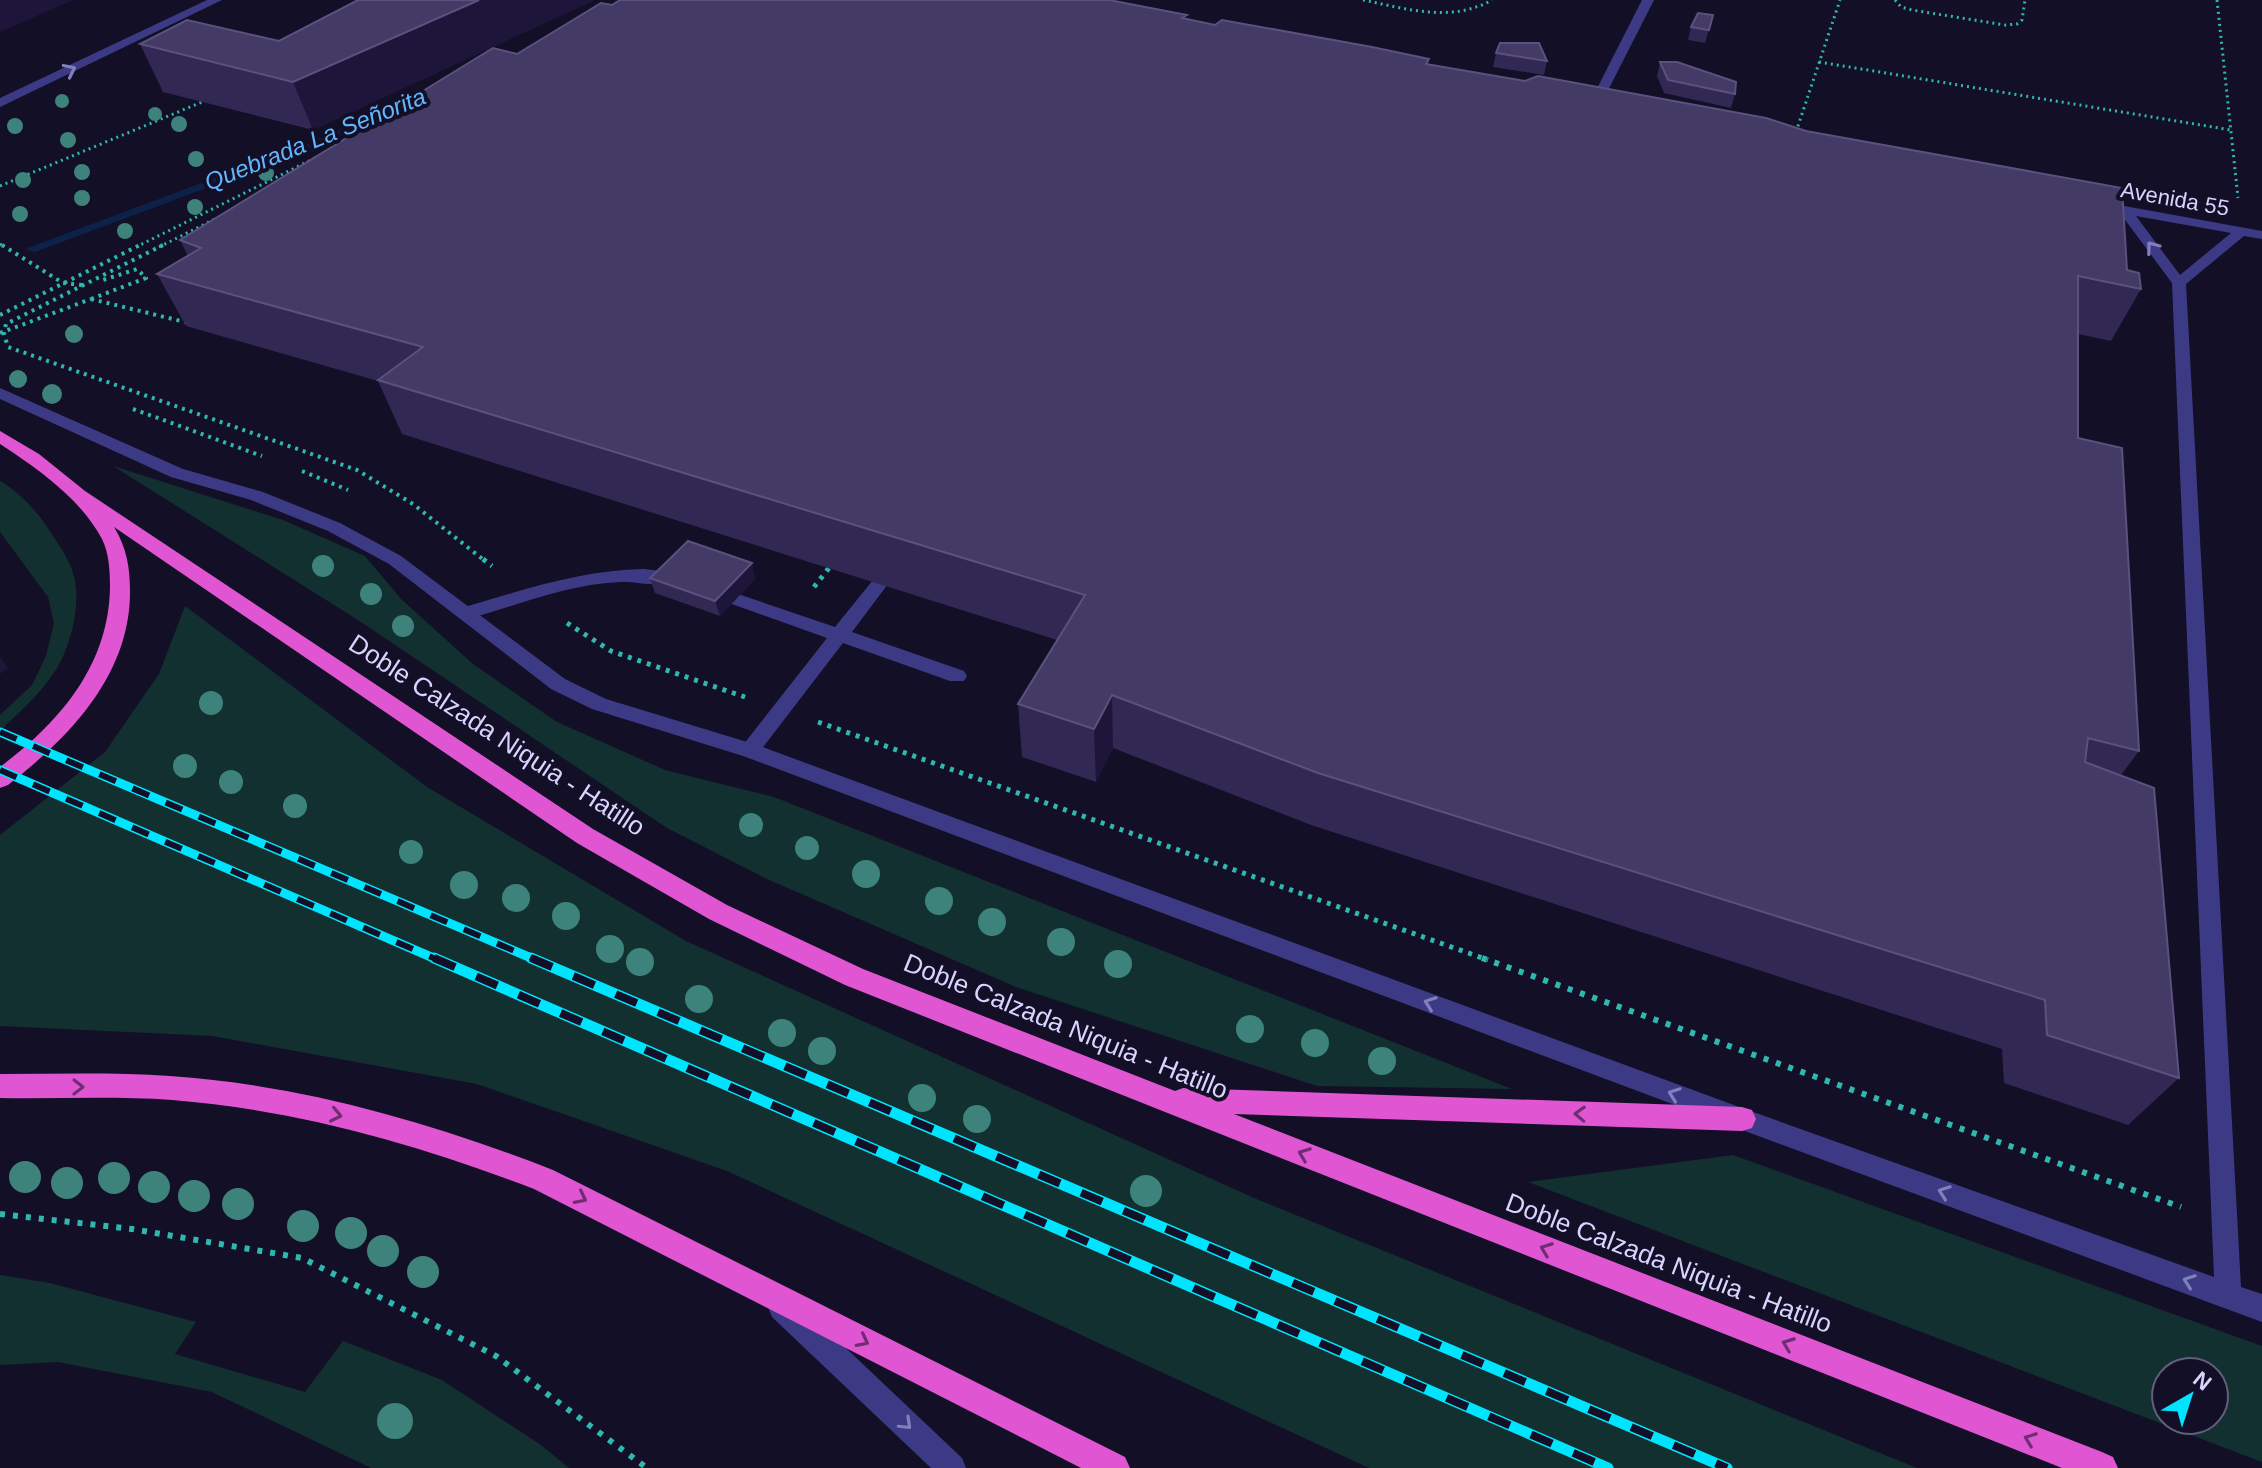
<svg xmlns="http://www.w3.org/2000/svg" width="2262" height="1468" font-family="Arial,sans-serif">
<rect width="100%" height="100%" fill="#130f26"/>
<path fill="#12302f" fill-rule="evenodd" d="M113,466L283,520L365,556L402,600L473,664L557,722L665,770L774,797L1512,1089L1317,1086L1016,987L767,879L667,828L358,620Z
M0,481C23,494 41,516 55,539C63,551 71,563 74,577C82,606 69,654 51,677C37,697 17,714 0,731V715L32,685L46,656L54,623L48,597L0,532Z
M185,606L427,787L686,941L1254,1198L1917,1468H1369L727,1171L477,1084L212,1036L0,1026V835L105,752L159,674Z
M1733,1155L2262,1346V1462L1528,1182ZM2166,1372H2214V1420H2166Z
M0,1275L50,1283L196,1322L175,1354L305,1392L343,1341L442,1380L541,1445L569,1468H371L212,1392L58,1362L0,1365Z"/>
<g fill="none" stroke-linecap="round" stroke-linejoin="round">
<path fill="#0c2248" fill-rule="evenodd" d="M413,98L419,101L417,103L314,148L35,252L25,249L306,144Z"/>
<path stroke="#2fb8b0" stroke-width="3" stroke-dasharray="2 4" stroke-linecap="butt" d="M1363,0C1407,9 1451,23 1492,0
M1895,0L1901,7L1912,10L2005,25L2017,24L2022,20L2025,0
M2217,0L2238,198
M1819,62L2231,130
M1796,132L1840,0
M0,186L202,102
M0,244L5,247
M136,247L321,155
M159,247L215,219"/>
<path stroke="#2fb8b0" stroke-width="4" stroke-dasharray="3 5" stroke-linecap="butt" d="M2,245L63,283L82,285
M163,245L6,324L4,334L8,347L357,470L413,504L485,561
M91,299L146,278L137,269L100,281
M91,299L185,322
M0,315L140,245
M133,409L262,456
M302,471L348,490"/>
<path stroke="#2fb8b0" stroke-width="5" stroke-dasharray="4 6" stroke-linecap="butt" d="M483,559L492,566
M814,587L829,568
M567,623L611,651L745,697
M818,722L1488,960"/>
<path stroke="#2fb8b0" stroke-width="6" stroke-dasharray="5 8" stroke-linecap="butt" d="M1482,958L2181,1207
M0,1214L132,1229L302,1258L496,1356L647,1468"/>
<path fill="#3d3a85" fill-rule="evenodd" d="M644,569L671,572L680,578C670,590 636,581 621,582C567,584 516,606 465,620L456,614L458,609C520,591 579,570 644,569Z
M879,578L888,584L852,632L964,671L967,676L964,681H950L843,643L757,755H743L740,750L743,745L827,638L729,603L726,599L729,595H741L835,627L873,580Z
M782,1293L792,1297L962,1458L966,1468H931L772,1317L768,1307L772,1297Z"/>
<path fill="#3d3a85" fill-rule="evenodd" d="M207,0H222L0,107V98Z
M1642,0H1654L1598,110L1588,113L1586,110Z
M2097,201L2262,231V239L2244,236L2186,284L2241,1287L2262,1294V1322L1742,1130L743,756L592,709L551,689L389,564L328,531L251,500L171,477L0,399V388L183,469L263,492L340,523L401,556L565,679L606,699L757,745L1742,1108L2214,1277L2172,283L2120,213L2092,208L2090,205ZM2136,216L2231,233L2180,275Z"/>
<path fill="#e055d1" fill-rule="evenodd" d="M0,431L39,454L85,491L593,829L727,905L863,969L1175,1091L1183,1088L1742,1107L1752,1110L1756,1119L1752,1128L1742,1131L1234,1114L2102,1452L2113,1457L2118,1468H2062L845,985L709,919L577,843L114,527C127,548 130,568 130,592C130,675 69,738 8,785L0,788V767C60,722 109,665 110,587C110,571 109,553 102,539C80,498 38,469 0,444Z
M0,1074C57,1074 114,1072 170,1076C302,1085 430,1122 553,1170L1125,1457L1130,1468H1081L534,1189C417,1144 297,1110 172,1100C115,1096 57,1099 0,1098Z"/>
<g stroke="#00e5ff" stroke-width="9">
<path id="rail-far1" d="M0,732L536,960
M0,770L438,960"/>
</g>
<g stroke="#00e5ff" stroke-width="11">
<path id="rail" d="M434,958L1608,1468
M531,958L1727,1468"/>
</g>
<use href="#rail-far1" stroke="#130f26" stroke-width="6" stroke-dasharray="18" stroke-linecap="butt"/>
<use href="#rail" stroke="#130f26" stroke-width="8" stroke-dasharray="23" stroke-linecap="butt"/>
<path stroke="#2fb8b0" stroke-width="4" stroke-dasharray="3 5" stroke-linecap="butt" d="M0,333L91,299"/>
</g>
<g fill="#3d827b">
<circle cx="62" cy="101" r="7"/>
<circle cx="155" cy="114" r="7"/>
<circle cx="179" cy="124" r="8"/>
<circle cx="15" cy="126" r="8"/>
<circle cx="68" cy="140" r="8"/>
<circle cx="196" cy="159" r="8"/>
<circle cx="82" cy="172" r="8"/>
<circle cx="266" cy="173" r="8"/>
<circle cx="23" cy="180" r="8"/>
<circle cx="82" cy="198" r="8"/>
<circle cx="195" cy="207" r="8"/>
<circle cx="20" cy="214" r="8"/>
<circle cx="125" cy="231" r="8"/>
<circle cx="74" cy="334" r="9"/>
<circle cx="18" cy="379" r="9"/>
<circle cx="52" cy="394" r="10"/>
<circle cx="323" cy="566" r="11"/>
<circle cx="371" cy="594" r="11"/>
<circle cx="403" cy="626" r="11"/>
<circle cx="211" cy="703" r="12"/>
<circle cx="185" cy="766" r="12"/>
<circle cx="231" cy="782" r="12"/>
<circle cx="295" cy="806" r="12"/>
<circle cx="751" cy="825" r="12"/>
<circle cx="807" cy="848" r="12"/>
<circle cx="411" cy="852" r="12"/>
<circle cx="866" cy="874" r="14"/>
<circle cx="464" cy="885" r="14"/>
<circle cx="516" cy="898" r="14"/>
<circle cx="939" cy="901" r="14"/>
<circle cx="566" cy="916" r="14"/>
<circle cx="992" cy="922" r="14"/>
<circle cx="1061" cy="942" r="14"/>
<circle cx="610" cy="949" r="14"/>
<circle cx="640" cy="962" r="14"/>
<circle cx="1118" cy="964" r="14"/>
<circle cx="699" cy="999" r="14"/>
<circle cx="1250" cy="1029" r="14"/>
<circle cx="782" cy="1033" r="14"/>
<circle cx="1315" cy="1043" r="14"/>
<circle cx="822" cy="1051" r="14"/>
<circle cx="1382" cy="1061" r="14"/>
<circle cx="922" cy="1098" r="14"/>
<circle cx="977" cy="1119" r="14"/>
<circle cx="25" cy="1177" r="16"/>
<circle cx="114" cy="1178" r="16"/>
<circle cx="67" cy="1183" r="16"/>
<circle cx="154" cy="1187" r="16"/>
<circle cx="1146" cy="1191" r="16"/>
<circle cx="194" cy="1196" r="16"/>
<circle cx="238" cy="1204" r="16"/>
<circle cx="303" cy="1226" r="16"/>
<circle cx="351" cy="1233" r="16"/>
<circle cx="383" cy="1251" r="16"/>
<circle cx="423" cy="1272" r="16"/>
<circle cx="395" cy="1421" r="18"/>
</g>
<path fill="#312854" d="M358,0H594L313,130L163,92L140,44L279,41Z
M612,5L1187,19L1215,25L1429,59L1428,64L2127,270L2141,289L2111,341L2078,334V438L2139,751L2121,775L2179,1078L2128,1125L2004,1083L2002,1049L1311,825L1113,748L1096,782L1022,757L1018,704L1057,640L402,434L378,381L186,326L157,274L188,256L180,240L517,54Z
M1713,15L1705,43L1688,40L1691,27Z
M1496,53L1547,61L1544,75L1493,67Z
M1660,62L1735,94L1731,108L1664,93L1657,76Z
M752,563L755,579L720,616L655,593L650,578Z"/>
<path fill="#1d163a" d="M0,0H73L0,32Z
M479,0H594L313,130L293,82Z
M752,563L755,579L720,616L715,601Z
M0,657L8,668L0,674Z
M1112,695L1113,748L1096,782L1094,729Z"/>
<path fill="#433a66" stroke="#5a527e" stroke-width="2" d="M358,0H479L293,82L140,44L187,20L279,41Z
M620,0H1109L1187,15L1182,18L1215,25L1222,20L1372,47L1429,59L1426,64L1525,81L1538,76L1766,118L1806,131L2122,188L2127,270L2139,273L2141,289L2078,276V438L2122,448L2139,751L2088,738L2085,762L2154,788L2179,1078L2047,1035L2045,1000L1318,773L1112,695L1094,729L1018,704L1085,595L378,380L423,347L157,274L201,248L180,240L493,48L517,54L601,3L612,5Z
M1698,13L1713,15L1709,30L1691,27Z
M1500,43H1539L1547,61L1496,53Z
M1660,62H1677L1736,82L1735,94L1668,80Z
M688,541L752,563L715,601L650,578Z"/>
<defs><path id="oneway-chevron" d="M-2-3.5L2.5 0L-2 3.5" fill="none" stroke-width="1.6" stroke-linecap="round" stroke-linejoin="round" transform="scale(2)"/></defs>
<g stroke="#837fbc">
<use href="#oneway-chevron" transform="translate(70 70) rotate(-26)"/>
<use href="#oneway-chevron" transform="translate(2152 247) rotate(-127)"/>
<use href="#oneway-chevron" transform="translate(1430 1003) rotate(-160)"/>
<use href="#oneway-chevron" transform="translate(1674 1094) rotate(-160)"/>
<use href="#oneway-chevron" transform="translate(1944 1192) rotate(-160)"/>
<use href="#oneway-chevron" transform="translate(2189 1281) rotate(-160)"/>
<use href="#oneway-chevron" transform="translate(906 1424) rotate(44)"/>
</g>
<g stroke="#6f2e73">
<use href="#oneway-chevron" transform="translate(78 1087) rotate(1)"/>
<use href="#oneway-chevron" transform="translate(1580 1114) rotate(-178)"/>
<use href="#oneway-chevron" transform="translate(336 1115) rotate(12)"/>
<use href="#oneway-chevron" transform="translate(1304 1154) rotate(-159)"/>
<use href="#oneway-chevron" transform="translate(581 1198) rotate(27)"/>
<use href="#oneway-chevron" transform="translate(1546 1249) rotate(-159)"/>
<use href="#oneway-chevron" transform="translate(863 1341) rotate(27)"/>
<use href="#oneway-chevron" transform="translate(1788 1344) rotate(-159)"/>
<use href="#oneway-chevron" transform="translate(2030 1439) rotate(-159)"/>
</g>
<g text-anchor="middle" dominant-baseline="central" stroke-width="8" stroke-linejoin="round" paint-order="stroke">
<g font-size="22" fill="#d9d4ff" stroke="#130f26">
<text transform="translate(2175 199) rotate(10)">Avenida 55</text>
</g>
<g font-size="24" font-style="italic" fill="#62b6ff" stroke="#130f26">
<text transform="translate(315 139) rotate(-22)">Quebrada La Señorita</text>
</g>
<g font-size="26" fill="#d9d4ff" stroke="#130f26">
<text transform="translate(497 735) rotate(33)">Doble Calzada Niquia - Hatillo</text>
<text transform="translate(1066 1026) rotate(22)">Doble Calzada Niquia - Hatillo</text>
<text transform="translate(1669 1263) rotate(21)">Doble Calzada Niquia - Hatillo</text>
</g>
</g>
<g transform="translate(2190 1396) rotate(39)"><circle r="38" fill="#130f26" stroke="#625e7d" stroke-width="2"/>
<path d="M0-6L14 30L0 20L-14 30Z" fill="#00e5ff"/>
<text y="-12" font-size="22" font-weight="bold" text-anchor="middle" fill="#d9d4ff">N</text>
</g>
</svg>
